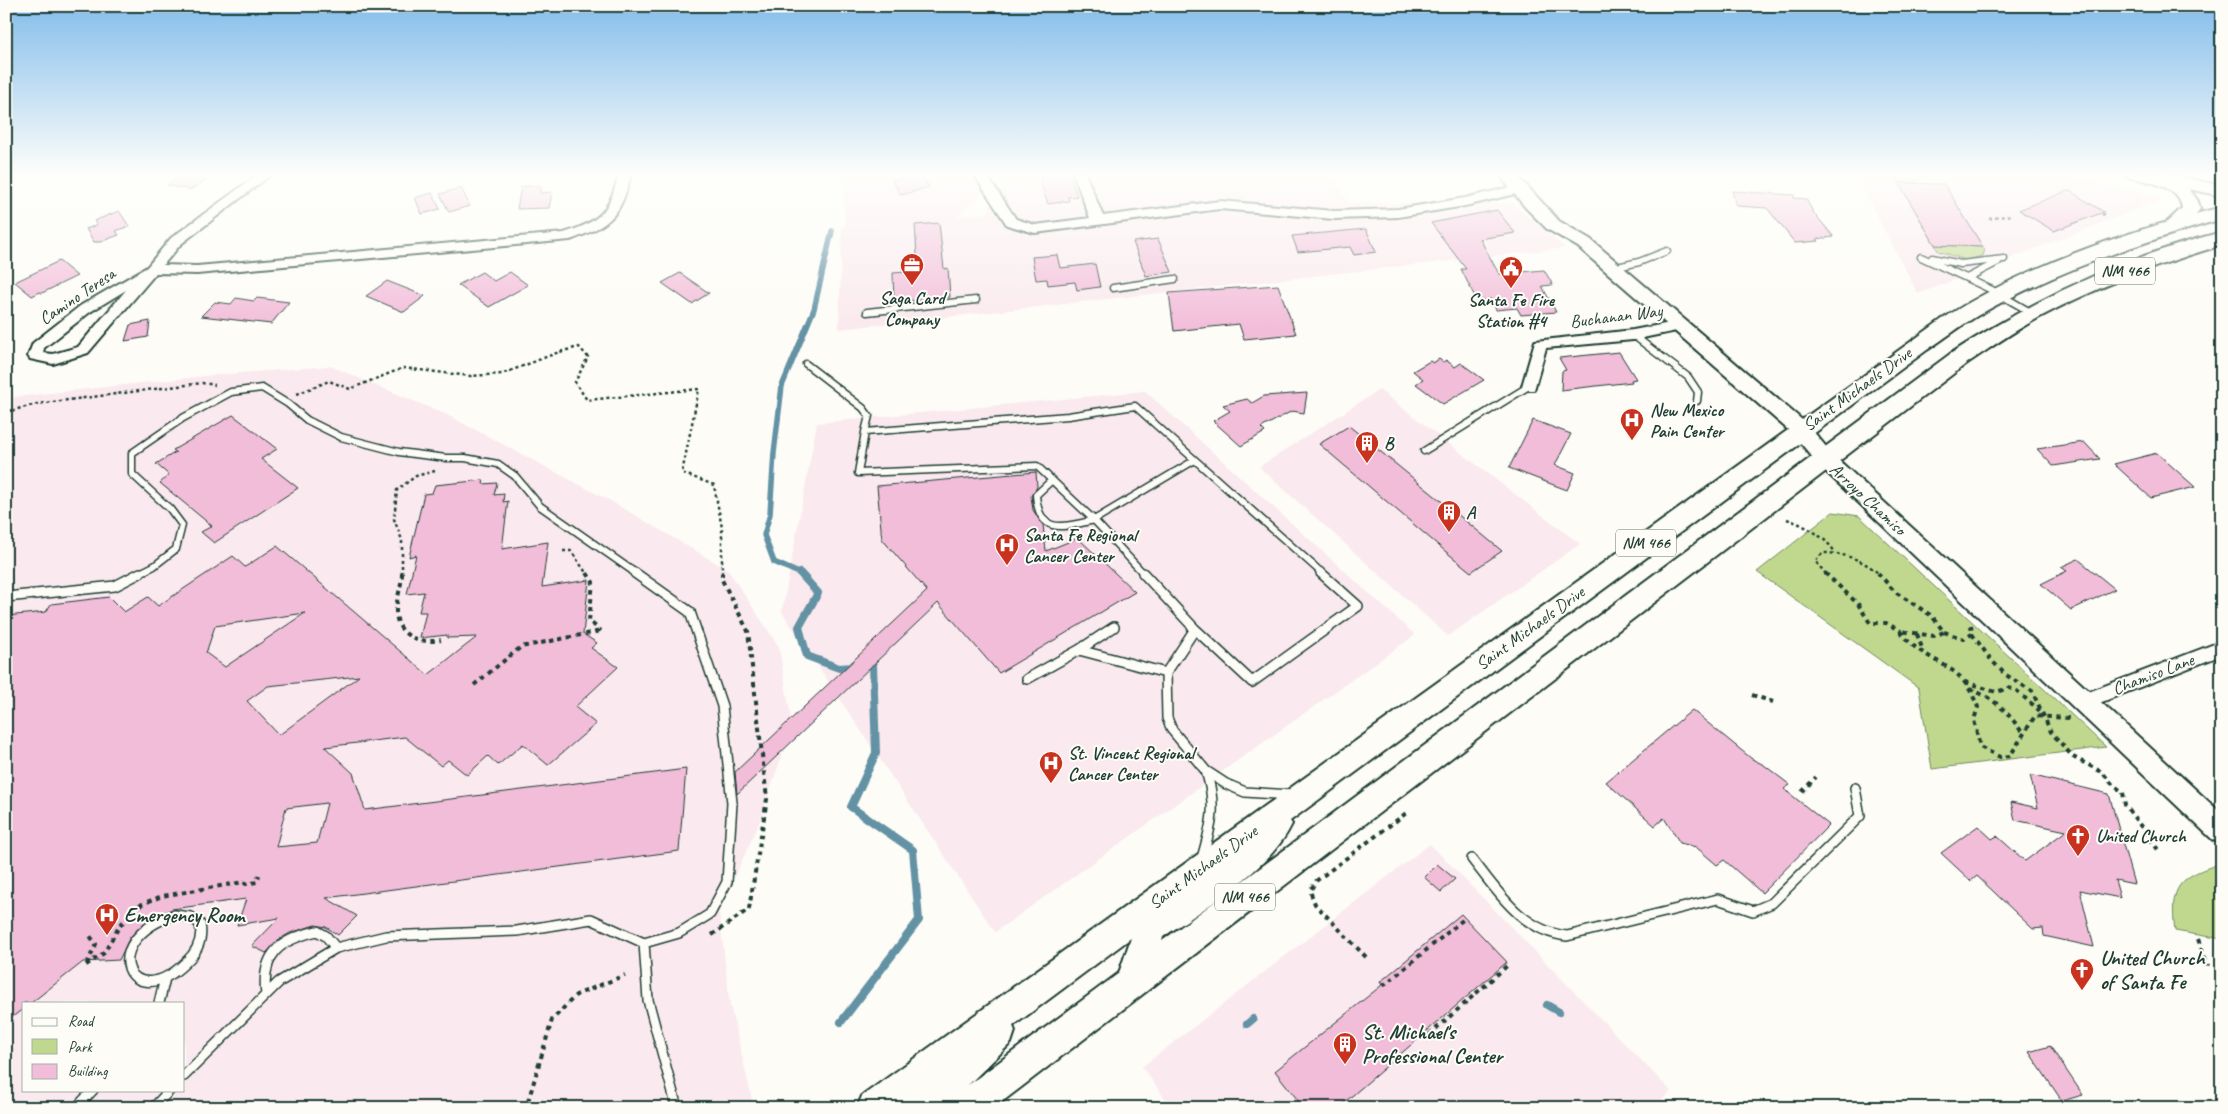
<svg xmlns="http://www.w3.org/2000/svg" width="2228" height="1114" font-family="Caveat,sans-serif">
<rect width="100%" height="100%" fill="#fdfcf7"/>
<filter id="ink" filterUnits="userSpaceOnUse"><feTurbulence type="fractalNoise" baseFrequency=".02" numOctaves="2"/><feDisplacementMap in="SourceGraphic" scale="10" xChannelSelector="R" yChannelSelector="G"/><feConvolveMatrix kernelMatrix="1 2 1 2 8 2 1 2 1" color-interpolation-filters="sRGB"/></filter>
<g filter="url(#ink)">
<path fill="#fae9ee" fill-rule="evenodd" d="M844,173H1330L1349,203H1512L1565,248L839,329L842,227L904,221L845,226ZM1011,175L1002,177L987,213L958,216L1000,176Z
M1855,173H2060L2164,199L1918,294Z
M330,366L447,415L614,503L728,570L779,647L792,725L759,823L719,911L730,1005L754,1108H6V398L215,375ZM24,1003H184V1090H24Z
M1379,390L1580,544L1448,636L1259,467Z
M1145,391L1415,635L995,932L782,612L817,423Z
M1430,844L1671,1091L1653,1108H1172L1142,1067Z"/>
<path fill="#c0d88e" stroke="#708a61" d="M1893,173H1939L1926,174L1916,183H1899Z
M1935,245L1983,247L1985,249L1983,256L1966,260L1938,251Z
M1833,512L1859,516L2106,747L1932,769L1919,688L1757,572Z
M2222,863V939L2175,931C2169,885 2179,877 2222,863Z"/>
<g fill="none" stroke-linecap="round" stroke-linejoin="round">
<path stroke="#6292a4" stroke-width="5.5" d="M801,574L774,562L764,535L770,514L774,453L782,386L814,309L832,231"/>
<path stroke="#6292a4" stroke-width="8" d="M800,573L818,593L799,627L807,656L839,668L854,667
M1547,1005L1559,1012
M841,1022L919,920L913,850L851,807L876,753L873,665L864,666
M1247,1024L1253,1019"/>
</g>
<path fill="#f2bdd9" stroke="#1f3d34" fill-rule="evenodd" d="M184,173L207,179L190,190L167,185Z
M920,173L929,187L901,195L892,180Z
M1069,174L1077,196L1068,197L1069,201L1048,204L1039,178Z
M1899,183L1944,184L1983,247L1935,245Z
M541,185L540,193L552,192L549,208L517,209L521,187Z
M461,188L470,206L449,212L440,194Z
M1732,191L1794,195V198L1806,199L1813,212L1834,237L1816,239L1819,241L1795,243L1767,208L1736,206Z
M2067,191H2070L2104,212L2054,231L2019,210Z
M432,193L440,209L422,214L415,198Z
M1497,210L1515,233L1480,239L1499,274L1544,270L1553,285L1542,286L1556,312L1521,315L1517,308L1496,310L1491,299L1477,301L1461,269H1466L1431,223Z
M119,211L129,226L116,231L119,235L100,242H94L86,229L97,225L94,221Z
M939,223L944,269L948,268L950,297L894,302L893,273L918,271L915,225Z
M1366,229L1376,252L1354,255L1350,247L1298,252L1292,236Z
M1158,239L1172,272L1146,276L1133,242Z
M1057,255L1060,268L1095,264L1100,287L1077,290L1075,282L1048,285L1047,279L1036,280L1032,257Z
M59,261L77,276L42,293L40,292L32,296L15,282Z
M482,272L494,281L510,272L528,285L489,307L458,285Z
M680,273L709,293L692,304L662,283Z
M387,281L425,296L404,312L366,296Z
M1278,285L1296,334L1244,339L1239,324L1174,331L1169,293Z
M236,298L254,301L257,298L289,302L271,324L201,316L215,302L231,304Z
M150,321L148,337L125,341L130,325Z
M1619,352L1636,379L1631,380L1632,382L1561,390L1562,371L1566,370L1559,358Z
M1439,359L1443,362L1446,360L1455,367L1461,363L1484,380L1443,404L1416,384L1423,379L1413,371L1430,361L1433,363Z
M1307,393L1304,413L1292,411L1261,428L1265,432L1241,446L1213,421L1230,411L1223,405L1247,399L1252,403L1264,396Z
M233,415L277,449L261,459L298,488L214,543L201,532L212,526L160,483L169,475L156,464L176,452L173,450Z
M1533,420L1571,434L1555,465L1575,473L1567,490L1509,468Z
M1349,426L1478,531L1502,551L1471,572L1445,551L1319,444Z
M2084,442L2100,459L2053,466L2037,449Z
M2157,453L2195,487L2151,498L2114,464Z
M1036,472L1037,487L1031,496L1033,510L1043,525L1046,551L1078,538L1135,592L999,673L938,603L737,794L735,772L927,591L882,539L877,486Z
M484,480L483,484L497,483L494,495L504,494L503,502L508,501L502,549L548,542L542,587L589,580L583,634L597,643L591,648L618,667L575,707L596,724L548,765L523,744L498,765L488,756L467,775L448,760L441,766L405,737L325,747L353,773L365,810L686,769L679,851L326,898L357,916L338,935L326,927L315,925L290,933L280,939L266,953L252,946L279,918L237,925L246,899L172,909L145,922L130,937L119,960L83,962L31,1003H24V1008L6,1022V616L46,612L51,604L109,597L124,612L148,597L158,606L233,556L245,567L277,546L428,675L477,637L447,638V635L420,638L426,612H419L424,592L407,594L416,555L409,557L424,494L432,493L435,485ZM305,613L225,667L206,653L215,626ZM359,676L279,735L247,701L268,686ZM327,803L317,843L276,847L286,808Z
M2078,559L2115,589L2071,610L2041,584L2067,571L2061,567Z
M1692,710L1752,759L1764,765L1790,785L1784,789L1829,825L1762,893L1724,860L1717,865L1696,847L1680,843L1664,818L1655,826L1606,782Z
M2030,775L2109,794L2134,884L2115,880L2120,898L2080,890L2094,947L2044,936L2043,928L2033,929L1977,876L1971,881L1941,853L1978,826L1992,839L1997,836L2025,861L2066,831L2015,820L2011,802L2038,808Z
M1437,864L1455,879L1441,892L1424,877Z
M1461,914L1507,962L1338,1108H1304L1275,1071L1382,985L1380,982Z
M2050,1046L2083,1095L2062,1101L2029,1052Z"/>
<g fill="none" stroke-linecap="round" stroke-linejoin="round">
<g stroke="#1f3d34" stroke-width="9">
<path id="lane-far1" d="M1921,257L1992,290L2032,313
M1932,258L1961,264L2004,259
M1613,268L1639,262L1667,251
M1967,278L1998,262
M1113,288L1175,279
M867,312L976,300
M1633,335L1688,377L1698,392L1697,401
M806,364L863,408L869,416L865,432
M1424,451L1529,386
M1052,480L1036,495C1039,536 1063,527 1094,520
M1094,520L1037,466L858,473L865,432L1068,416L1135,406L1195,460
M138,574L154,566L176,549L182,525L170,509L132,474V453L183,418L231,392L262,388L288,404L307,420L341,437L399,452L446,458H465L498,464L515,476L540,506L637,574
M1144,574L1094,520L1195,460L1323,574"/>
</g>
<g stroke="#1f3d34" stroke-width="12">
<path id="lane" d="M635,573L690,612L722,706L732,803L727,882L710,914L679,933L644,943
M1143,573L1195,629
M6,597L115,586L140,573
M1195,629L1252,682L1358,606L1321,573
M1079,650L1114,627
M1166,673L1195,629
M1027,679L1079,650L1166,673L1167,718L1172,730L1206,771L1226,784L1245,792L1291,795
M1202,858C1212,824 1217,806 1206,771
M1472,859C1498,892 1522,931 1567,936L1718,899L1753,911L1772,903L1860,816L1855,788
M174,915L191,917L200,924C203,939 197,952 186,962C130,1017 95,941 174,915Z
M266,995C261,954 279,940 317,931L326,936L336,948
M159,1003L165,978
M184,1076L279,982L336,948L386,936L517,931L591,919L644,943L648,1000L677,1108
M76,1108L93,1090
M153,1108L170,1090"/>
</g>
<g stroke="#1f3d34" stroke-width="4">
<path id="street" d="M260,173H273L181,244L163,265L197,266L564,233C601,221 610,211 619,173H631C622,215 610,226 570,240L197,274L156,273L88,353L53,364L30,359L28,356L33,343L80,306L147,267L171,238ZM126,290L78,347L53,354L43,353L44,348L90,312Z
M973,173H985L1016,219L1035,225L1090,218L1073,173H1085L1103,216L1220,201L1334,211L1398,209L1465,198L1520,185L1526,189L1524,192L1465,206L1398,217L1334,219L1220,209L1035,233L1007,225Z
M1681,321L1686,323L1688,326L1686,329L1633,340L1546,348L1534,390H1524L1522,386L1535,341L1633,330Z
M2222,641V655L2084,709L2078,706L2075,701L2078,696Z"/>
</g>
<g stroke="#1f3d34" stroke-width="4">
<path id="secondary" d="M1498,173H1515L1559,221L1590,239L1808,425L1832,454L2222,814V843L2213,840L1818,464L1794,435L1578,247L1547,229L1525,207Z
M2125,173C2135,173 2161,176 2168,174L2222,186V196L2189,189L2198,201L2200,209C2192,220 2178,234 2165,231L2162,227L2182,208C2179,185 2145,181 2127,177Z"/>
</g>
<g stroke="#1f3d34" stroke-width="4">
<path id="primary" d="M2222,207V219C2138,243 2053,272 1977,316C1960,326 1944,339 1927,350L1290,821L1292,824C1271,869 1204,908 1163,937L1162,941L1950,354C2034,299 2124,257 2222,232V245C2159,264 2098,286 2040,317C2014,331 1990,348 1966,364L994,1108H949L951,1103L946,1108H857L862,1096L1941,320C2023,266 2128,231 2222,207ZM1131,938L1119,973L968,1085L1011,1043L1015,1031L1013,1026Z"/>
</g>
<path stroke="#1f3d34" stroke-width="2.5" stroke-dasharray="3 3" stroke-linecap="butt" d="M2102,215L2107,213
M1989,219L2011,215
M297,394L329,381L350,389L403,368L470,376L502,374L559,352L579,347L588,357L575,382L587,400L699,389L682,473L714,485L722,528V574
M6,412L37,404L202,383L215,385
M1787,519C1806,526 1823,535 1835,552
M563,551H571L587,574
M402,574V540L394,519L397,490L416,476L435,471
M1826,574L1815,561L1823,553C1844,553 1864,560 1879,574"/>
<path stroke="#1f3d34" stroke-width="4" stroke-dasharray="4.5 4.5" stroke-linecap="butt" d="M402,573C402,586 396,599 396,612C397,637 420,644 441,640
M587,573L593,582L589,621L601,631
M1825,573L1858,604L1870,623H1886L1901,631
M1878,573L1895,592L1932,616L1944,632L1934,636L1901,631
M1901,631C1912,652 1939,659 1957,674C1967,683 1973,695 1978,707L1974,720L1980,747L2000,757L2010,756L2035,716L2070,718
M1944,632L1964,639L1972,634L1971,625
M1917,634L1923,651
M1972,634L1992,661L2006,675L2032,691L2051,732L2073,757L2102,772L2113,785L2123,792L2125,805L2159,851
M1965,682L1996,692L2009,688L2017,691L2040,711
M474,685L521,647L601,631
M1970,689C1997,700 2007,711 2024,735
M1752,695L1773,702
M1802,792L1816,777
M712,935L749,909L767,799L748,631L722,580V573
M2198,939L2208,966
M1366,957L1315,904L1310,891L1316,881L1409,811
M87,964L96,944L90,936
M86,965L104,953L120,925L142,904L162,896L244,882L246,884L257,882L259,875
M1383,986L1465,918
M1429,1035L1508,965
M523,1108L527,1105L552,1020L576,995L625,975"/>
<use href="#lane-far1" stroke="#fdfcf7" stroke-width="6"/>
<use href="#lane" stroke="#fdfcf7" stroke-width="9"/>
<use href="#street" fill="#fdfcf7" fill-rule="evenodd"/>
<use href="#secondary" fill="#fdfcf7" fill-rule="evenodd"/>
<use href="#primary" fill="#fdfcf7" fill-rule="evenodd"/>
</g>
</g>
<linearGradient id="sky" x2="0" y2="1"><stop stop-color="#84bdeb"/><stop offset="0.53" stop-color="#fefefb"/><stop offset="1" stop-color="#fefefb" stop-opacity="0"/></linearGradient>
<rect width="2228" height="329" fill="url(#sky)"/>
<defs>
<g id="office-pin" transform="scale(1.25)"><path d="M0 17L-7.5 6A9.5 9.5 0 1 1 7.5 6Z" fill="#c8321e" stroke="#fdfcf7"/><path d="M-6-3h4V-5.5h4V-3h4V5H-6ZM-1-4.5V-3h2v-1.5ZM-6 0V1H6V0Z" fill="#fff"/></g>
<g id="civic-pin" transform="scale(1.25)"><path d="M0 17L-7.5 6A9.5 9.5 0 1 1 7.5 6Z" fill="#c8321e" stroke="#fdfcf7"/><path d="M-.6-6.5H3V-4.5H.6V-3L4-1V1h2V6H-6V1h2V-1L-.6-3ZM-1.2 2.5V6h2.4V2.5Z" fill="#fff"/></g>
<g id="hospital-pin" transform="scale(1.25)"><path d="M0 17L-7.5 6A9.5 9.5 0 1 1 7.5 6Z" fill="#c8321e" stroke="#fdfcf7"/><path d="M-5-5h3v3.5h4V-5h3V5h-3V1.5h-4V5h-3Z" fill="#fff"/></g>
<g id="building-pin" transform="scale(1.25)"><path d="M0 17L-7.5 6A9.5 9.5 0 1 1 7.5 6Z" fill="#c8321e" stroke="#fdfcf7"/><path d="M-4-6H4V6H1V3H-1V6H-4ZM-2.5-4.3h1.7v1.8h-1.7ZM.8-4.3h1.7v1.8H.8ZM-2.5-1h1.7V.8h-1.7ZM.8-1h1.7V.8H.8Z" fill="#fff"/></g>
<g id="church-pin" transform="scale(1.25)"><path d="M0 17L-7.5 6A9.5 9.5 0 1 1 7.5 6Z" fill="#c8321e" stroke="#fdfcf7"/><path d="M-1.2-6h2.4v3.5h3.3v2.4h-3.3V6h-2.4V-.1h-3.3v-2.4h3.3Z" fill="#fff"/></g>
</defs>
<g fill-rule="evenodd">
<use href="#office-pin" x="912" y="265"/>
<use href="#civic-pin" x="1511" y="268"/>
<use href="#hospital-pin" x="1632" y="420"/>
<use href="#building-pin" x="1367" y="443"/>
<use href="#building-pin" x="1449" y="512"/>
<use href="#hospital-pin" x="1007" y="545"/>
<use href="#hospital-pin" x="1051" y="763"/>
<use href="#church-pin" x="2078" y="836"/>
<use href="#hospital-pin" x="107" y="915"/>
<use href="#church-pin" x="2082" y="970"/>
<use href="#building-pin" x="1345" y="1044"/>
</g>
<g text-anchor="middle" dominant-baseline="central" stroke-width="4" stroke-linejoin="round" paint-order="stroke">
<g fill="#fdfcf7" stroke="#62766e" stroke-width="1">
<rect x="2095" y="257.5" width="60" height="27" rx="4"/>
<rect x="1616" y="529.5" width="60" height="27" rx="4"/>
<rect x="1215" y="883.5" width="60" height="27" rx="4"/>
</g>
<g font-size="16" font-weight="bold" fill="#1f3d34">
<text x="2125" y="271">NM 466</text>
<text x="1646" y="543">NM 466</text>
<text x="1245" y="897">NM 466</text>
</g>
<g font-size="18" fill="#1f3d34" stroke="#fdfcf7">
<text transform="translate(77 296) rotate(-34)">Camino Teresa</text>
<text transform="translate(1616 316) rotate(-7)">Buchanan Way</text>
<text transform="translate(1857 389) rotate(-36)">Saint Michaels Drive</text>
<text transform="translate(1868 499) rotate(43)">Arroyo Chamiso</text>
<text transform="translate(1530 628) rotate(-36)">Saint Michaels Drive</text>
<text transform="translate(2153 674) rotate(-21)">Chamiso Lane</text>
<text transform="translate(1203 867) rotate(-36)">Saint Michaels Drive</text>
</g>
<g font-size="18" font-weight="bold" fill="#1f3d34" stroke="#fdfcf7" text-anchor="start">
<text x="912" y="298" text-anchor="middle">Saga Card<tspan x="912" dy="21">Company</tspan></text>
<text x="1511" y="300" text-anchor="middle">Santa Fe Fire<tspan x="1511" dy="21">Station #4</tspan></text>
<text x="1650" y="410">New Mexico<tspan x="1650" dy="21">Pain Center</tspan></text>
<text x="1384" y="443">B</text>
<text x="1466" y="512">A</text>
<text x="1024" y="535">Santa Fe Regional<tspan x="1024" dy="21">Cancer Center</tspan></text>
<text x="1068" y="753">St. Vincent Regional<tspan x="1068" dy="21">Cancer Center</tspan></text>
<text x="2096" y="836">United Church</text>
</g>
<g font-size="21" font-weight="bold" fill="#1f3d34" stroke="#fdfcf7" text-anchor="start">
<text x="124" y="915">Emergency Room</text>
<text x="2100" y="958">United Church<tspan x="2100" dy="24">of Santa Fe</tspan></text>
<text x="1362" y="1032">St. Michael's<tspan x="1362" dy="24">Professional Center</tspan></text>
</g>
</g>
<rect width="2228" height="1114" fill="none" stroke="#fdfcf7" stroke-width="25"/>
<rect x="12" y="12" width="2203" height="1089" fill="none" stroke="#1f3d34" stroke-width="2" filter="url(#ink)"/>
<rect x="22" y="1002" width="162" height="90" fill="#fdfcf7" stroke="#a4b0a9"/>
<rect x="32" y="1018" width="25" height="8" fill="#fdfcf7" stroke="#a4b0a9"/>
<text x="68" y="1026" font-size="15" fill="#1f3d34">Road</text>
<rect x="32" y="1039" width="25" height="15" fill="#c0d88e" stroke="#a4b0a9"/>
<text x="68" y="1052" font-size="15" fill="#1f3d34">Park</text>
<rect x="32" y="1064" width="25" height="15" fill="#f2bdd9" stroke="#a4b0a9"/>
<text x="68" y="1076" font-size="15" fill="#1f3d34">Building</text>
</svg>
